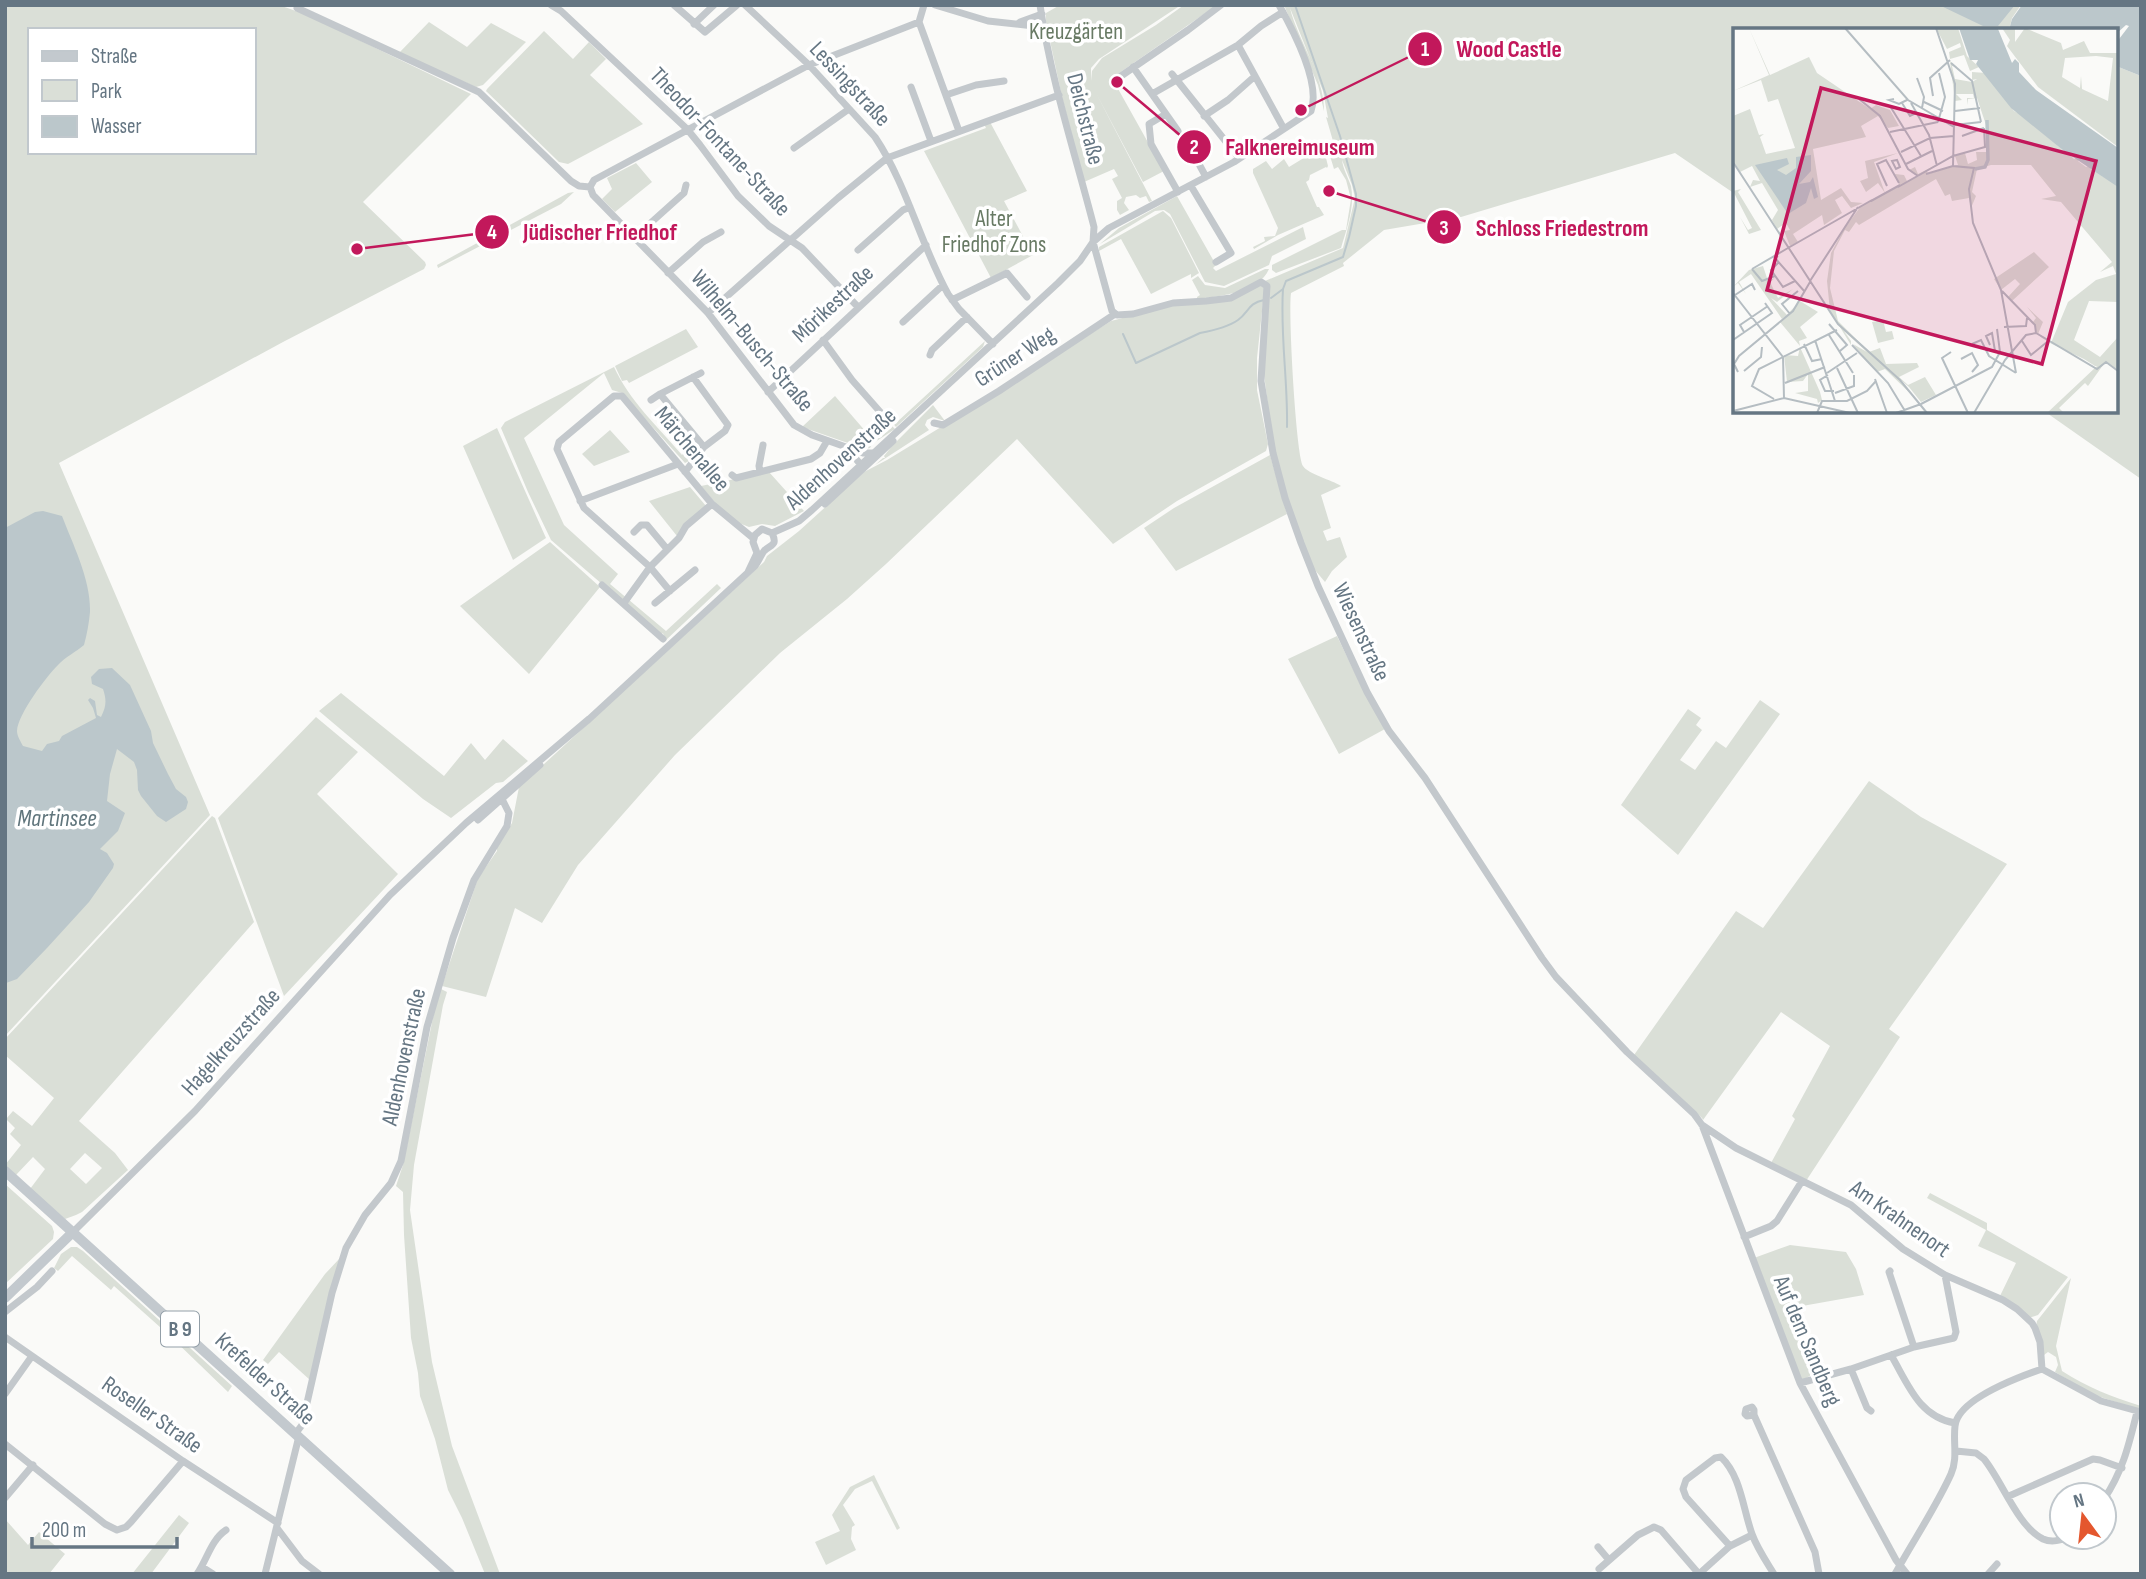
<svg xmlns="http://www.w3.org/2000/svg" width="2146" height="1579" font-family="'Sofia Sans Condensed',sans-serif">
<rect width="100%" height="100%" fill="#fafaf8"/>
<path fill="#dadfd7" fill-rule="evenodd" d="M5,5H279L307,15L471,94L363,202L425,262L426,265L424,269L283,342L59,463L210,815L5,1036ZM30,30H254V152H30Z
M1060,5H1181L1099,59L1091,68V81L1092,71L1102,58L1156,25L1184,5H1217L1112,78L1164,171L1143,182L1096,93L1152,201L1149,202L1146,196L1140,198L1136,195L1126,197L1124,203L1129,210L1120,215L1117,210V201L1122,198L1112,179L1118,176L1114,169L1084,182L1062,97L1046,22V13Z
M1284,5H2021L2012,18L2009,30H1735V194L1675,153L1461,217L1384,230L1343,263L1344,266L1291,293C1288,312 1296,454 1303,466C1308,474 1332,480 1341,486L1321,495L1331,528L1323,531L1327,541L1340,537L1347,557L1332,571L1325,582L1314,569L1300,536L1274,453L1264,374L1263,302L1257,358V390L1268,444L1266,451L1177,501L1113,544L1017,439L886,564L847,599L780,653L675,755L578,865L542,923L515,908L486,997L442,986L478,878L497,851V847L512,823L519,787L764,562L767,556L799,531L864,472L887,460L946,424L1111,321L1169,306L1213,303L1343,248L1355,198L1352,185L1342,160C1343,169 1348,177 1351,186C1355,207 1347,228 1341,248L1276,273L1272,270V265L1342,230H1346L1351,199L1346,180L1338,167L1334,169L1330,156L1333,141L1326,117L1328,118L1323,91L1290,8C1297,38 1325,78 1324,111L1318,85Z
M429,22L467,47L491,23L526,42L483,85L476,87L399,53Z
M544,31L573,59L589,42L606,59L590,75L643,124L568,164L559,162L486,91L487,89Z
M2116,66L2141,76V479L2044,411H2116Z
M990,122L1027,191L1004,201L1033,255L991,278L924,151L986,128L984,124Z
M1321,153L1325,154L1328,166L1327,168L1326,167L1310,175L1309,180L1306,182L1317,207H1319L1324,215L1278,235L1254,249L1253,247L1265,241L1264,237L1275,236L1278,228L1253,173V169L1266,161L1272,169L1284,159L1289,167L1307,156L1309,159Z
M636,163L652,182L615,212L602,199L612,189L607,178Z
M574,192L561,204L438,268L437,265L568,193Z
M1177,196L1216,265L1213,268L1216,271L1303,227L1306,239L1272,256L1269,265L1224,286L1205,282L1170,214L1164,210L1155,211L1100,244L1119,228Z
M1163,211L1171,218L1199,273L1191,278V274L1151,294L1121,239L1099,251V247Z
M1265,269H1269C1259,293 1220,296 1197,299V297L1200,295L1192,280L1198,276L1205,285L1225,288Z
M686,329L698,347L629,383L627,380L622,381L615,366Z
M985,341L983,347L896,427L887,416L890,414L897,422Z
M614,367C629,400 658,427 682,455L684,453L691,460L685,463L622,393L612,390L604,373L524,438L564,525L618,574L610,584L666,631L717,584L721,588L665,641L663,633L661,635L551,540L528,492L501,428L505,422Z
M835,396L873,440L890,424L895,429L872,444L870,448L865,449L802,427Z
M933,405L945,421L933,417L927,420L925,425L929,430L875,465L883,458H885L884,456L892,446Z
M497,428L546,538L513,560L463,446Z
M610,430L630,452L594,466L582,454Z
M1270,455L1287,514L1176,571L1144,528L1174,508Z
M769,472L804,511L775,526L762,524L749,527L739,523L723,512L701,486Z
M690,487L706,506L677,536L649,501Z
M550,542L600,587L529,674L460,606Z
M1337,636L1365,694L1385,729L1339,754L1288,659Z
M341,693L444,776L471,743L485,760L503,739L528,761L503,782L496,783L451,818L423,799L319,711Z
M1760,700L1780,714L1678,855L1621,805L1688,709L1701,718L1696,725L1702,730L1680,760L1695,770L1716,741L1726,748Z
M316,717L358,752L317,794L398,874L284,996L218,818Z
M1869,781L1921,817L2007,864L1889,1029L1900,1037L1806,1181L1771,1163L1795,1119L1792,1116L1830,1046L1781,1012L1703,1120L1702,1118L1634,1055L1736,911L1763,928Z
M212,816L215,818L254,922L79,1121L115,1153L128,1170L82,1212L76,1215L65,1219L30,1189L45,1169L33,1157L16,1175L5,1165L21,1145L10,1134L15,1128L6,1119L13,1111L32,1126L54,1098L5,1055V1039ZM85,1153L102,1168L86,1184L70,1169Z
M439,988L447,992L443,1005L414,1165L410,1210L432,1362L452,1446L500,1574H485L462,1518L448,1490L435,1439L420,1396L418,1373L411,1338L404,1235L403,1192L396,1186L403,1165Z
M5,1184L52,1226L54,1232L53,1239L5,1284Z
M1930,1193L1987,1223V1230L2068,1277L2038,1315L2029,1318L2000,1296L2016,1263L1978,1246L1986,1230L1927,1198Z
M1790,1245L1846,1252L1856,1269L1864,1295L1791,1308L1811,1375L1802,1381L1754,1258Z
M71,1247H77L83,1251L232,1386L228,1392L170,1336L114,1286L111,1290L72,1256L58,1271L54,1268L61,1254Z
M340,1258L310,1380L279,1352L268,1364L263,1360L325,1274Z
M2071,1278L2056,1346L2062,1371C2087,1387 2112,1397 2141,1406V1410L2094,1395L2055,1372L2058,1365L2056,1357L2048,1352L2044,1355L2036,1327L2037,1321Z
M874,1475L900,1528L897,1530L872,1481L855,1489L843,1505L855,1525L852,1527L851,1539L856,1550L826,1565L815,1542L840,1531L832,1515L850,1487Z
M179,1515L189,1523L151,1574H132Z
M5,1519L28,1545L39,1532L65,1554L49,1574H5Z"/>
<path fill="#bbc7cb" d="M1939,5H2015L1998,26H1983Z
M2022,5H2141V76L2116,66V43L2129,26L2126,25L2116,34V30H2009L2012,19Z
M43,511L62,516C73,545 91,580 90,612C89,623 87,634 84,645C76,652 65,657 58,665C46,677 18,714 17,731C17,736 21,742 23,746L42,751L47,744L59,741L62,736L96,718L93,708L88,700L90,698L95,701L97,715L101,717C106,707 107,701 103,689L92,684L91,677L99,669L112,668L130,685L151,731L153,743L168,774L176,789L186,797L188,802L186,809L166,822L157,816L141,796L138,790L137,770L134,762L117,749L110,774L107,801L125,813L118,831L100,849L107,853L114,864L113,868L89,902L47,948L17,979L6,983L5,528L35,512Z"/>
<g fill="none" stroke-linecap="round" stroke-linejoin="round">
<path stroke="#bbc7cb" stroke-width="2" d="M1283,289C1280,335 1288,381 1287,427
M1271,298L1283,289L1286,281L1343,257L1349,237L1356,206V194L1340,136L1295,5
M1123,334L1136,363L1200,333C1211,331 1228,327 1238,320C1249,312 1248,303 1264,300"/>
<path stroke="#c3c8cc" stroke-width="7" d="M551,5L561,11L687,129L700,145L738,196L769,226L802,248L858,307
M674,5L705,32L737,5
M745,5L809,65L875,137C907,185 920,243 948,294L959,309L993,344
M935,5L988,21L1043,27
M1040,5C1051,81 1075,153 1094,227L1093,242L1112,311L1117,315L1133,314L1173,303L1206,301L1231,298L1261,282L1267,286L1261,381L1273,453L1285,498L1301,543L1318,586L1367,692L1389,731L1425,778L1542,958L1556,977L1627,1052L1694,1114L1702,1125L1800,1383L1896,1560L1907,1574
M297,8L479,92L571,181L579,186L590,187
M919,22L959,131
M919,22L924,5
M1020,22L1042,14
M694,24L714,5
M1238,45L1284,129
M1133,67L1178,131
M1172,74L1239,158
M1121,76L1188,30L1221,5
M911,87L931,141
M1152,94L1238,45L1261,26L1283,12
M946,95L976,85L1004,81
M1166,114L1149,124L1151,144L1178,192
M1204,116L1228,100L1255,76
M794,148L849,109
M1200,166L1206,177
M1191,186L1231,253L1216,262
M590,187L593,195L708,313L794,425L812,435L863,453H872
M590,187L594,180L809,65L919,22
M635,237L684,193L686,185
M858,250L903,210L910,207
M668,273L703,242L721,232
M952,300L1007,273L1027,297
M708,313L838,198L887,158L1059,95
M903,322L943,285
M823,340L852,380L882,414
M930,355L932,350L967,317
M693,377L728,425L725,431L704,447L660,394L701,373
M768,392L926,245
M651,400L660,394
M934,423L943,425L999,391L1115,314
M847,448L861,465H865
M685,472L704,447
M760,472L759,466L763,445
M732,475L736,478L811,459L820,453L827,441
M580,501L678,464
M825,504L893,441
M634,532L641,525H647L667,549
M772,533L799,521L812,510L1058,283L1080,261L1093,242L1109,228L1234,162L1311,111C1321,84 1293,30 1279,5
M602,585L663,639
M670,591L650,567L584,508L557,449L559,442L614,396H622L712,504L753,538
M624,603L650,567L679,538L686,526L712,504
M655,603L695,570
M587,721L755,566C758,562 761,555 764,551C771,544 778,546 772,533L762,529L755,535L753,542L757,553L748,572
M478,820L540,765
M1702,1125L1736,1148L1851,1205L1903,1249L1945,1275L2003,1300L2017,1309L2032,1323L2035,1328L2040,1342L2042,1369
M73,1232L195,1111L390,895L466,823L589,719
M1744,1237L1771,1226L1777,1221L1802,1181
M1890,1271L1889,1272L1914,1347
M5,1312L37,1287L52,1271
M5,1337L183,1461L278,1523
M1891,1355C1908,1384 1919,1417 1955,1423
M1851,1369L1867,1408L1871,1411
M1800,1383L1851,1369L1914,1347L1954,1338L1956,1332L1945,1275
M5,1394L32,1356
M1754,1415L1747,1416L1745,1414L1746,1409L1752,1407L1754,1410V1415L1815,1552L1819,1574
M296,1433L302,1425L332,1293L346,1248L365,1215L391,1183L401,1161L427,1027L453,938L474,880L507,826L509,813L502,799
M5,1444L105,1524L117,1530L126,1527L131,1522L183,1461
M1956,1451L1976,1453L1984,1459C2002,1481 2018,1527 2043,1539C2052,1543 2061,1540 2069,1537
M2009,1496L2093,1459L2100,1460L2122,1468
M5,1498L33,1465
M2104,1499C2123,1471 2129,1444 2137,1412
M277,1528L302,1561L319,1574
M1730,1546L1686,1497L1683,1489L1686,1480L1715,1458L1721,1457C1741,1476 1743,1509 1752,1534C1757,1548 1766,1561 1774,1574
M1598,1547L1609,1560
M202,1567L213,1574
M1599,1569L1638,1535L1654,1527L1661,1530L1699,1574
M197,1574C207,1560 211,1540 226,1530
M265,1574L299,1436
M1699,1574L1730,1546L1752,1535
M1895,1574C1913,1541 1935,1509 1951,1474C1958,1458 1953,1443 1955,1426C1958,1399 2019,1377 2042,1369L2101,1401L2141,1412
M1988,1574L1997,1564"/>
<path stroke="#c3c9ce" stroke-width="10" d="M5,1171L450,1574
M5,1298L73,1232"/>
</g>
<g text-anchor="middle" dominant-baseline="central" stroke-width="7" stroke-linejoin="round" paint-order="stroke">
<rect fill="#fff" stroke="#939fa8" stroke-width="2" x="161" y="1311.5" width="38" height="35" rx="5"/>
<g font-size="21" font-weight="bold" fill="#657683">
<text x="180" y="1329">B 9</text>
</g>
<g font-size="23" fill="#687a64" stroke="#fff">
<text x="1076" y="32">Kreuzgärten</text>
<text x="994" y="219">Alter<tspan x="994" dy="26">Friedhof Zons</tspan></text>
</g>
<g font-size="23" fill="#657683" stroke="#fff">
<text transform="translate(850 84) rotate(47)">Lessingstraße</text>
<text transform="translate(1085 119) rotate(76)">Deichstraße</text>
<text transform="translate(720 142) rotate(47)">Theodor-Fontane-Straße</text>
<text transform="translate(833 304) rotate(-43)">Mörikestraße</text>
<text transform="translate(752 341) rotate(50)">Wilhelm-Busch-Straße</text>
<text transform="translate(1015 357) rotate(-33)">Grüner Weg</text>
<text transform="translate(692 449) rotate(50)">Märchenallee</text>
<text transform="translate(841 459) rotate(-42)">Aldenhovenstraße</text>
<text transform="translate(1361 632) rotate(65)">Wiesenstraße</text>
<text transform="translate(231 1042) rotate(-48)">Hagelkreuzstraße</text>
<text transform="translate(404 1057) rotate(-78)">Aldenhovenstraße</text>
<text transform="translate(1900 1219) rotate(35)">Am Krahnenort</text>
<text transform="translate(1807 1341) rotate(67)">Auf dem Sandberg</text>
<text transform="translate(265 1379) rotate(42)">Krefelder Straße</text>
<text transform="translate(152 1415) rotate(35)">Roseller Straße</text>
</g>
<g font-size="24" font-style="italic" fill="#60757c" stroke="#fff">
<text x="57" y="818">Martinsee</text>
</g>
</g>
<g transform="translate(1733 28)">
<rect width="385" height="385" fill="#fafaf8"/>
<path d="M16,0L37,47L76,29L84,45L137,81L143,77L157,82L166,98L155,100L145,88L128,98L133,109L80,121L88,172L108,160L118,174L130,175L118,180L109,168L102,172L109,185L91,197L89,187L60,206L65,214L57,218L51,203L57,202L53,195L44,201L39,192L45,182L29,155L17,159L20,152L27,153L19,138L7,144L0,132V88L17,81L26,107L31,106L27,109L33,126L62,120L45,71L35,74L28,52L0,63L36,47ZM203,0H225L234,28L246,39L237,43L231,27L217,31L216,24L228,19L227,15L214,21ZM269,0H282V14L292,0L328,15L330,22L351,13L357,25H385V119L305,59L274,18L277,12ZM363,28L380,30L375,73L349,61L348,48L347,60L329,49L332,30ZM217,33L224,39L219,38L222,51L239,54L244,51L239,52V44L253,45L281,83L302,94L309,104L314,103L311,106L321,114L327,113L324,117L331,123L337,120L334,124L341,131L349,128L345,133L353,139L360,136L357,141L371,144L369,148L385,157V274L356,273L341,312L367,329L385,309V342L373,333L355,358L352,355L326,380L331,385H314L364,338H362L351,331L319,316L309,310L304,305L300,294L303,290L294,279L310,294L305,306L318,315L335,274L363,252L383,246L380,238L367,244L379,234L328,174L308,171L323,168L298,137H258L244,141L239,164L243,168L238,180L236,170L219,173L217,166L212,168L203,151L126,197L123,194L116,204L112,202L101,223L97,260L105,293L136,324L147,320L153,336L184,335L186,339L166,349L175,357L192,349L203,367L188,374L176,359L148,335L168,353L183,371L152,341L144,344L120,316L134,324L111,303L118,313V317L97,283L94,253L98,225L111,201L128,178L167,158L162,146L171,147L174,153L186,148L176,142L182,139L185,146L203,137L194,143L195,146L225,137L222,128L232,125L235,136L244,132L243,124H254L253,97L244,70L235,71L234,77V70H241L240,66H223L229,72L222,73ZM165,125L141,134L152,165L145,155L133,164L127,153L135,150L132,133ZM8,161L5,164L28,202L16,206L7,189L15,202L19,200L0,163ZM301,224L316,239L279,273L275,269L287,256L282,251L268,262L261,251ZM30,238L35,253L42,250L37,254L45,270L60,261L44,274L38,270L54,287L49,291L18,246L6,254L13,266L5,255L0,259L16,242L0,253L16,242ZM67,273L85,284L67,299L74,310L66,313L67,318L47,294ZM150,292L153,304L159,303L161,311L145,315L139,294ZM67,319L87,364L89,372L85,375L84,371L62,365L75,363V346L70,353L54,354L51,327L65,328Z" fill="#dadfd7" fill-rule="evenodd"/>
<path d="M226,0L265,1L279,35L282,31L286,35V44L303,62L385,120V159L331,123L278,80L243,36L245,32H237ZM78,127V143L66,156L77,154L80,149L85,169L81,171L78,160L73,175L55,186L22,137L54,130L56,136L44,142L53,147L63,140V129Z" fill="#bbc7cb"/>
<path fill="none" stroke="#bbc7cb" stroke-width="3.5" d="M252,43L271,21M242,141L252,139L255,132L254,92"/>
<path fill="none" stroke="#b5bdc2" stroke-width="2" d="M112,0L175,72L221,99M203,0L222,56L220,138L241,140L236,161L240,195L268,262L283,345M218,35L239,53L248,94M184,50L191,69L189,80M200,68L197,50L217,32M126,71L147,88L175,141L185,148M161,71L156,72L166,76L174,72M191,74L210,83M169,75L177,88L183,85M178,75L196,107L204,138M157,78L188,128M222,83L247,80M205,94L212,69L206,45M221,97L248,94M157,104L205,94M229,108L251,100M168,124L197,110L221,108M164,132L167,139L163,141L159,133ZM0,134L105,296L167,352L194,385M173,136L199,123M193,146L220,138M154,158L144,136L153,132L166,155M165,159L220,128L252,119L251,100M138,173L167,157M55,220L139,172M45,228L42,230L72,264M46,234L38,242L50,259L62,253M19,241L29,253L42,248M19,241L55,220M77,253L125,179M269,263L302,297L303,305M0,265L50,329L51,370M2,267L19,256L22,262M57,286L49,276L65,263M96,296L114,317L107,323M271,299L293,298L294,290M11,304L7,297L35,278M96,307L120,345M0,312L39,285L32,275M82,312L102,373M289,313L298,327L314,314M71,316L79,333L89,331M239,316L248,312L256,328L283,345M119,317L155,355L172,383M257,317L253,308L259,305L262,323M218,324L209,330L235,385M228,331L239,325L245,337L239,344M104,340L125,385M11,343L28,329L29,319M5,344L1,336L6,328L60,283L77,254M94,345L124,325M95,347L87,352L92,363H101M142,351L154,385M52,355L92,339M102,365L121,358V347M41,371L19,358L26,341L104,302M188,376L259,339L267,324L264,301M0,383L51,370L117,385M84,385L89,373H114L134,363L143,353M163,385L188,376M241,385L272,332L293,307L303,305L364,341L373,334L385,343"/>
<path fill="#c2185b" fill-opacity="0.15" stroke="#c2185b" stroke-width="3.5" d="M88,60L363,133L309,336L34,262Z"/>
<rect width="385" height="385" fill="none" stroke="#657683" stroke-width="3.5"/>
</g>
<path fill="none" stroke="#c2185b" stroke-width="2.5" d="M1301 110L1425 49M1117 82L1194 147M1329 191L1444 227M357 249L492 232"/>
<g fill="#c2185b" stroke="#fff" stroke-width="2.5">
<circle cx="1301" cy="110" r="7"/>
<circle cx="1117" cy="82" r="7"/>
<circle cx="1329" cy="191" r="7"/>
<circle cx="357" cy="249" r="7"/>
<circle cx="1425" cy="49" r="18"/>
<circle cx="1194" cy="147" r="18"/>
<circle cx="1444" cy="227" r="18"/>
<circle cx="492" cy="232" r="18"/>
</g>
<g font-size="21" text-anchor="middle" font-weight="bold" fill="#fff">
<text x="1425" y="56">1</text>
<text x="1194" y="154">2</text>
<text x="1444" y="235">3</text>
<text x="492" y="239">4</text>
</g>
<g font-size="24" text-anchor="middle" font-weight="bold" fill="#c2185b" stroke="#fff" stroke-width="7" stroke-linejoin="round" paint-order="stroke">
<text x="1509" y="57">Wood Castle</text>
<text x="1300" y="155">Falknereimuseum</text>
<text x="1562" y="236">Schloss Friedestrom</text>
<text x="600" y="240">Jüdischer Friedhof</text>
</g>
<rect width="2146" height="1579" fill="none" stroke="#657683" stroke-width="14"/>
<rect x="28" y="28" width="228" height="126" fill="#ffffff" stroke="#c1c8cd" stroke-width="2"/>
<rect x="42" y="51" width="35" height="10" fill="#c3c9ce" stroke="#c1c8cd" stroke-width="2"/>
<text x="91" y="63" font-size="21" fill="#657683">Straße</text>
<rect x="42" y="80" width="35" height="21" fill="#dadfd7" stroke="#c1c8cd" stroke-width="2"/>
<text x="91" y="98" font-size="21" fill="#657683">Park</text>
<rect x="42" y="116" width="35" height="21" fill="#bbc7cb" stroke="#c1c8cd" stroke-width="2"/>
<text x="91" y="133" font-size="21" fill="#657683">Wasser</text>
<g transform="translate(2083 1516) rotate(345)"><circle r="33" fill="#ffffff" stroke="#c1c8cd" stroke-width="2"/>
<path d="M0-5L12 26L0 18L-12 26Z" fill="#e4572e"/>
<text y="-10" font-size="19" font-weight="bold" text-anchor="middle" fill="#657683">N</text>
</g>
<path d="M32 1537v10h145v-10" fill="none" stroke="#657683" stroke-width="3.5"/>
<text x="42" y="1537" font-size="21" fill="#657683" stroke="#ffffff" stroke-width="5" paint-order="stroke">200 m</text>
</svg>
